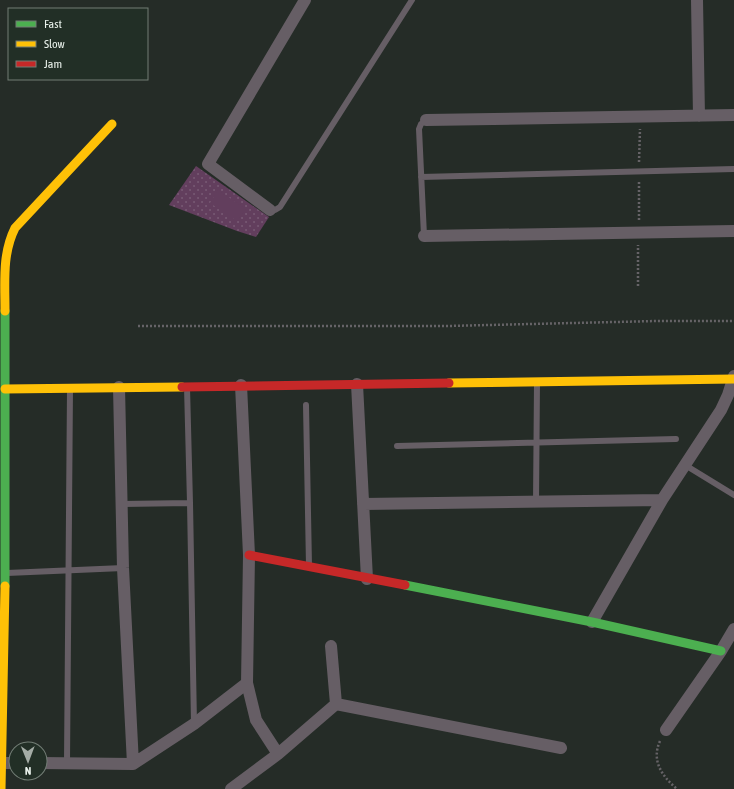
<svg xmlns="http://www.w3.org/2000/svg" width="734" height="789" font-family="'Asap Condensed',sans-serif">
<defs>
<pattern id="park-dots" width="8" height="8" patternUnits="userSpaceOnUse"><rect width="8" height="8" fill="#623e5d"/><path d="M2 2h.1M6 6h.1" fill="none" stroke="#785a74" stroke-width="1.8" stroke-linecap="round"/></pattern>
</defs>
<rect width="100%" height="100%" fill="#252c27"/>
<path fill="url(#park-dots)" d="M196,166L269,217L256,237L237,231L169,205Z"/>
<path fill="#623e5d" d="M218,190L246,209L237,221L210,203Z"/>
<g fill="none" stroke-linecap="round" stroke-linejoin="round">
<path stroke="#666367" stroke-width="2.5" stroke-dasharray="2 2" stroke-linecap="butt" d="M639,162L640,129
M639,220V181
M638,286V245
M138,326H447L657,321H734
M660,741C651,761 662,776 677,789"/>
<path stroke="#665e65" stroke-width="6" d="M421,177L734,169
M270,210H275L280,207L412,0
M424,236L419,129L421,124L426,120
M187,387L190,503L194,724
M306,405L309,566
M397,446L676,439
M685,465L734,495
M536,502L537,383
M122,504L190,503
M7,573L123,568
M67,762L70,389"/>
<path stroke="#665e65" stroke-width="12" d="M697,0L699,116
M426,120L734,115
M270,210L208,164L305,0
M424,236L734,231
M357,384L367,579
M241,385L249,555L247,683L256,720L278,754
M119,387L123,568L133,764
M363,504L662,500
M592,622L662,500L721,410L728,395L734,376
M331,646L336,704
M336,704L561,748
M666,730L721,651L734,629
M1,763H16
M40,763L133,764L194,724L247,683
M231,789L278,754L336,704"/>
<path stroke="#4caf50" stroke-width="9" d="M405,585L592,622L721,651
M5,586V311"/>
<path stroke="#ffc107" stroke-width="9" d="M5,311C5,282 2,254 15,228L112,124
M449,383L733,379
M5,389L182,387
M1,789L5,586"/>
<path stroke="#c62828" stroke-width="9" d="M182,387L449,383
M249,555L405,585"/>
</g>
<rect x="8" y="8" width="140" height="72" fill="#222f26" stroke="#727d75"/>
<rect x="16" y="21" width="20" height="6" fill="#4caf50" stroke="#727d75"/>
<text x="44" y="28" font-size="12" fill="#e9f1eb">Fast</text>
<rect x="16" y="41" width="20" height="6" fill="#ffc107" stroke="#727d75"/>
<text x="44" y="48" font-size="12" fill="#e9f1eb">Slow</text>
<rect x="16" y="61" width="20" height="6" fill="#c62828" stroke="#727d75"/>
<text x="44" y="68" font-size="12" fill="#e9f1eb">Jam</text>
<g transform="translate(28 761) rotate(179)"><circle r="19" fill="#222f26" stroke="#727d75"/>
<path d="M0-3L7 15L0 10L-7 15Z" fill="#a4aca6"/>
<text y="-6" font-size="11" font-weight="bold" text-anchor="middle" fill="#e9f1eb">N</text>
</g>
</svg>
